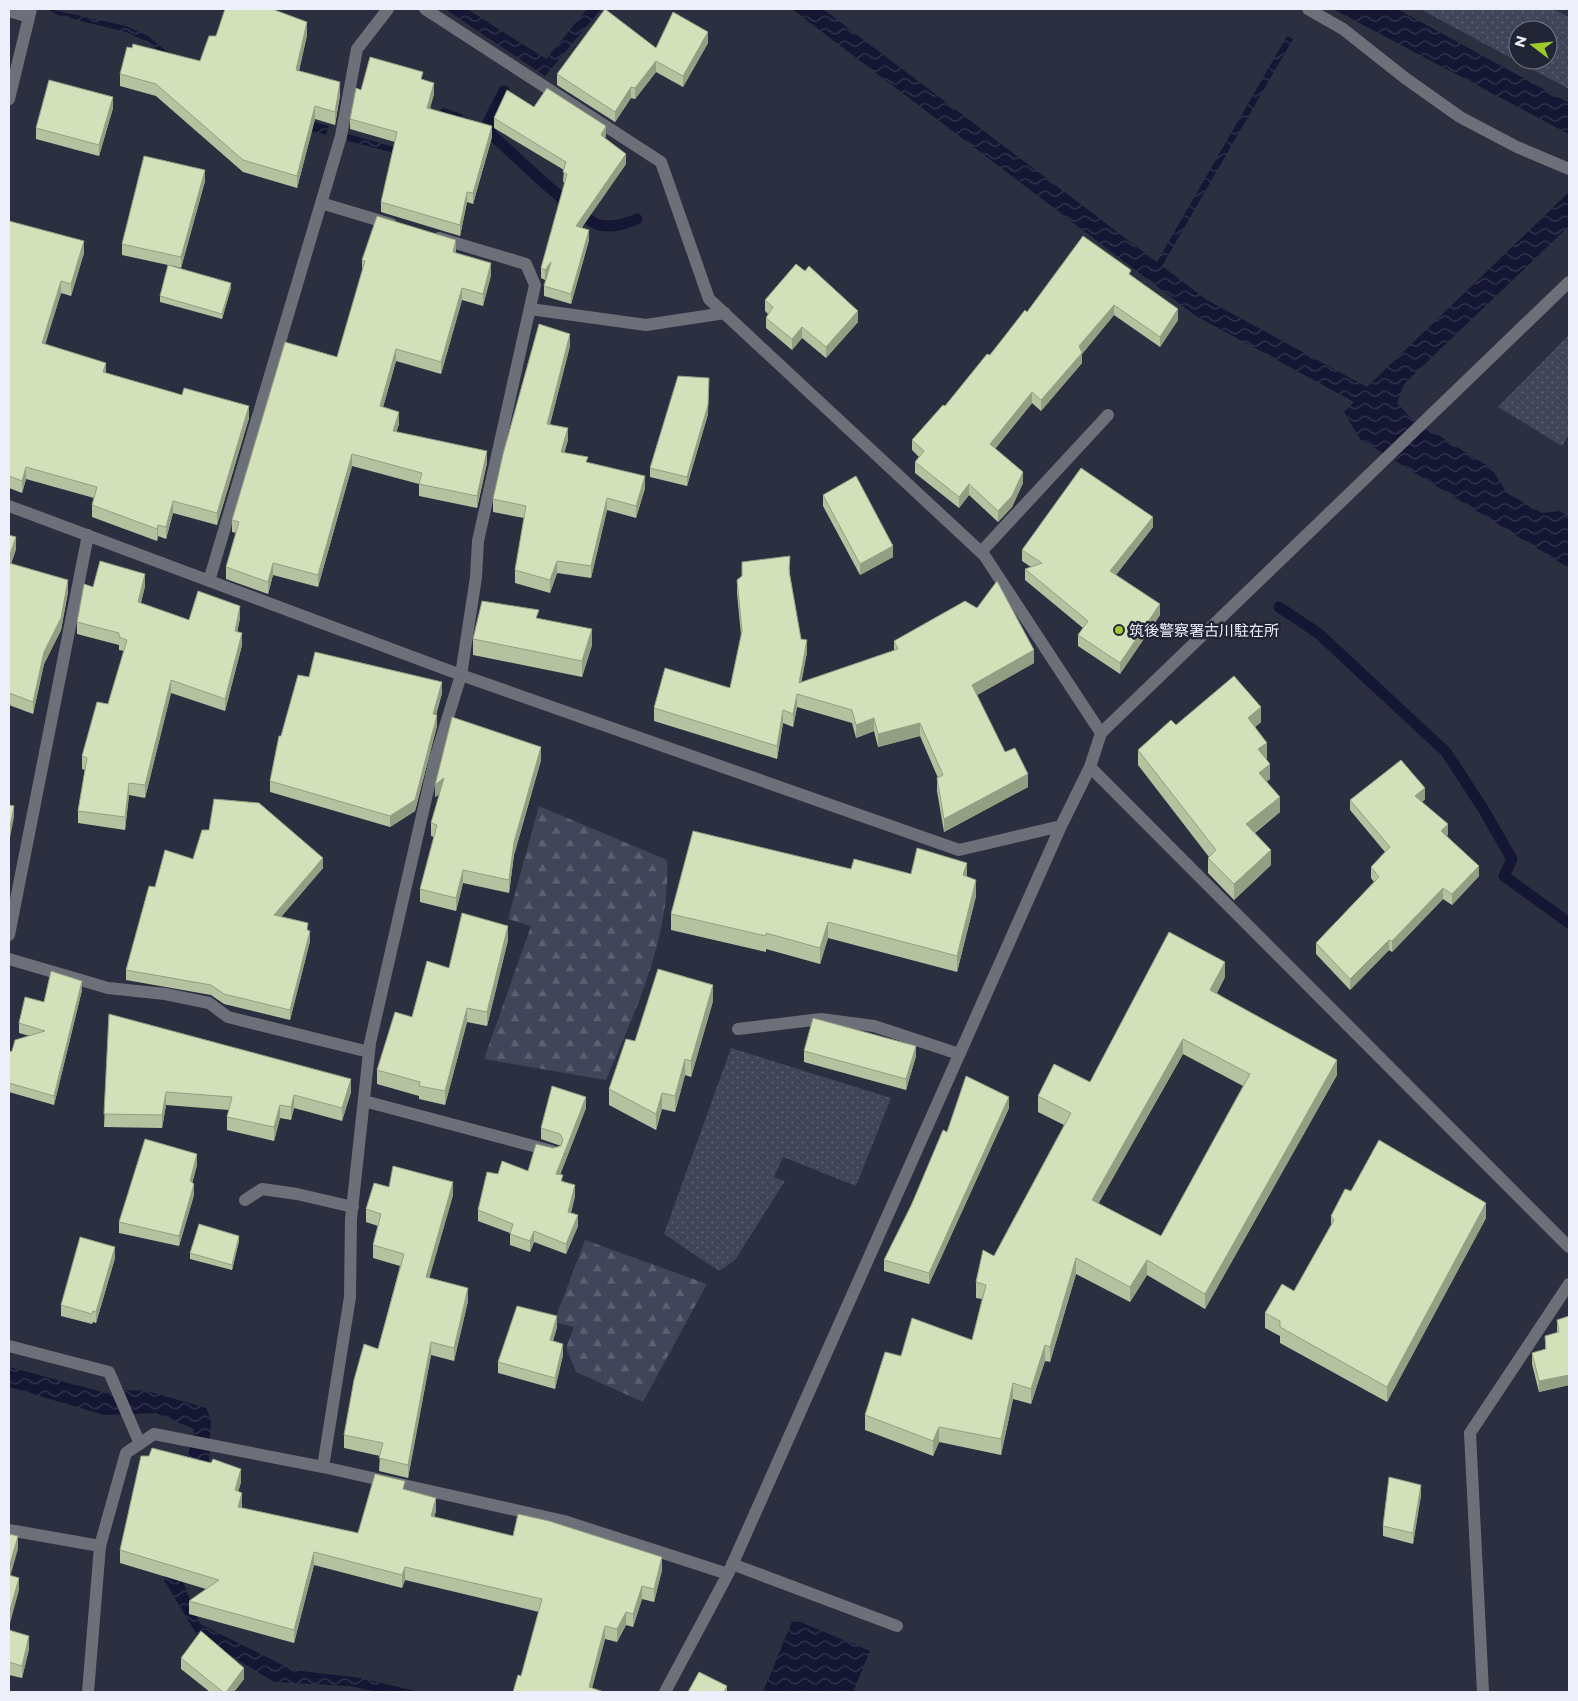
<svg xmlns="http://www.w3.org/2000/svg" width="1578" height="1701" font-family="Montserrat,'Noto Sans JP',sans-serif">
<defs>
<pattern id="grass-dots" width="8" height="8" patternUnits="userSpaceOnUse" patternTransform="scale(1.25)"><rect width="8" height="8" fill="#41455a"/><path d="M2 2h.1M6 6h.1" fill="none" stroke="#5d6073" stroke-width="1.8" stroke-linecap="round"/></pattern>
<pattern id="forest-firs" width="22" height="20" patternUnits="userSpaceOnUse" patternTransform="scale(1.25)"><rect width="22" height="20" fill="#41455a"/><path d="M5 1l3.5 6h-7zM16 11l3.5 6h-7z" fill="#5d6073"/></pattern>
<pattern id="water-waves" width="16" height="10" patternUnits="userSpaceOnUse" patternTransform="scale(1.25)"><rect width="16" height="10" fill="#141633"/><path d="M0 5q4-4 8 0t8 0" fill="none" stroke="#363851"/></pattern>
</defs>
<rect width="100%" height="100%" fill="#2c2f40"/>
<path fill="url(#grass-dots)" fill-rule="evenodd" d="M1420,9H1553L1569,17V89ZM1518,30H1548V60H1518Z
M1569,335V434L1562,446L1498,407Z
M731,1048L891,1098L856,1186L783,1157L774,1177L785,1181L735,1260L719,1271L664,1234Z"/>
<path fill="url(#forest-firs)" d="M539,806L667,860C671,936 635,1012 606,1080L484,1059L531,926L508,919Z
M585,1240L707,1284L643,1402L576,1372L566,1348L574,1327L554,1322Z"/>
<path fill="url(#water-waves)" d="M49,9L126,26L148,36L180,62L205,93L329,126L326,135L202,100L173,64L148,42L126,32L57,15Z
M445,9H467L546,59L587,9H601L545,76Z
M792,9H823L1157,262L1287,36L1293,39L1162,266L1207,300L1367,387L1569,192V226L1404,384L1397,403L1412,419L1491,468L1507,493L1542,513L1560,511L1569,517V568L1360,439L1344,412L1354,402L1196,316Z
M1333,9H1397L1569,103V134Z
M443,108L459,113L482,124L488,122L490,129L394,153L348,141L346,138L348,134L394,147Z
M9,1367L106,1393L125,1390L147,1391L206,1408L211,1419L208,1479L176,1565L200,1624L293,1670L361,1678L419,1692H377L350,1686L274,1682L197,1635L164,1580L165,1556L194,1429L156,1413L104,1415L9,1387Z
M793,1619L870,1651L853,1692H763Z"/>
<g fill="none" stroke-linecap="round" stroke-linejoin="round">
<path stroke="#141633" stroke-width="11" d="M504,91L488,122L492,135C510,151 581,220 599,225C613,228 625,224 637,219
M1279,607L1318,633L1446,752L1482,807L1512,859L1504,876L1569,923"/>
<path stroke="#6e7079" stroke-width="12" d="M425,9L661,162L709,299L984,555L1101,733
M1308,9L1343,29L1405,78L1460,117L1517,147L1569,169
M9,11L29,17
M9,99L31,9
M321,203L391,224
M530,309L646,325L725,313
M9,506L461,675L959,850L1061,826
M981,552L1108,415
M209,581L341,136L357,49L388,9
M1090,767L1569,1247
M9,935L88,535
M9,959L108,988L165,994L209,1003L228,1017L369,1052
M738,1029L821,1019L874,1026L959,1054
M364,1101L552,1151
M245,1200L262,1189L297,1194L353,1207
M9,1346L109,1372L140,1444
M323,1467L350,1297L351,1219L370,1043L435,759L461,675L476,577L478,541L535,285L526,264L439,238
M9,1530L100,1546
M732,1564L897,1626
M88,1692L100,1546L126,1453L154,1434L323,1467L564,1521L728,1574
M665,1692L728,1574L1061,826L1090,767L1101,733L1569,282
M1483,1692L1470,1433L1569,1284"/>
</g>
<path fill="#b5c29f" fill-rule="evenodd" d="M307,35L299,71L340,95L335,125L315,119L297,188L243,172L156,96L120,86V74L132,48L200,61Z
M708,43L683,87L656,72L635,99L631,98L615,122L557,85V74L656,48Z
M423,80L434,94L430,108L492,137L473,204L467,202L460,236L381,212V202L395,142L350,129V119L361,90Z
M534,107L606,136L605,138L626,164L582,227L589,240L571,304L544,296V286L546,278L545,280L541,278V268L565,183L563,182L564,170L494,128V118Z
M113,108L99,156L36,139V128Z
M205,181L181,268L170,265L231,288L222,319L160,302V296L168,265L122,255V244Z
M9,221L84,253L71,296L61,293L45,344L106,373L249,418L217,525L173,513L166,539L158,536L157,541L92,517V505L94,498L26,479L22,493L9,488Z
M456,253L491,275L483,306L462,300L441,374L396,361L383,407L399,424L396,432L487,463L477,508L419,496V484L352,466L318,587L273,575L268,594L226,579V567L236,533L232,532V520L337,357L362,271V260Z
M1131,276L1178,320L1160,347L1114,315L1082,354V363L1041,411L1032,403L995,449L1023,483L1012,507L998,522L969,495L959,508L915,473V462L919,457L912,450V440L945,406L1027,312Z
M765,300L858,322L826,358L802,338L792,350L766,328V318L768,314L765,311Z
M570,346L550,424L568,440L564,453L645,488L636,518L607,510L591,578L557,573L550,593L515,583V570L524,518L493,512V499Z
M708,414L687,486L650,477V468Z
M823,495L893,557L860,575L823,506Z
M1153,527L1116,575L1160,615L1120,674L1078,646V635L1083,628L1025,580V569L1031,567L1022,561V550Z
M9,535L16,549L11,564L68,592L61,630L44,664L33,714L9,705Z
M790,569V575L801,639L807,652L801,682L894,651V641L1034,663L977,695L1005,752L1028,787L944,832L937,791V778H938L920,736L878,747L874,731L856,738L852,723L797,707L793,727L783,723L777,759L654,721V708L730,688L741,635L737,593V580Z
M145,586L141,603L189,620L240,618L237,632L242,645L225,711L171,693L145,798L129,795L125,830L78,823V811L85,770L82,769V756L108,704L124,651L119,650V645L77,634V622L93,587Z
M539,619L592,645L582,677L473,655V639Z
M309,677L442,693L436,715L437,726L415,811L390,827L270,792V781L281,736Z
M1261,722L1255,727L1267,758L1266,759L1270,779L1266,782L1280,812L1255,833L1271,865L1234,900L1208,873V858L1209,857L1138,765V750L1176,725Z
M541,760L514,855L509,893L463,883L456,911L420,902V889L434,837L431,836V823L440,794L435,797V785Z
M1425,799L1422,802L1448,834L1447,836L1479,876L1452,905L1443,899L1392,952L1389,950L1350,990L1316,954V943L1374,882L1371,878V867L1385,852L1350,810V800Z
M193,859L323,868L281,917L308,930L310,941L290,1020L224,1004L211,995L126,980V970L155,887Z
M851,869L911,874L967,877L976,896L957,972L828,938L820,964L766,949V952L671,930V914Z
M508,940L487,1026L467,1022L445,1105L419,1099V1096L377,1084V1070L449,968Z
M1225,977L1217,993L1337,1075L1205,1309L1147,1275L1130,1302L1076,1274L1050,1362L1045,1361L1031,1404L1013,1399L1001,1455L939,1442L933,1456L865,1430V1415L901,1356L972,1340L982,1299L976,1298V1282L994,1256L1064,1125L1038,1112V1096L1090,1082ZM1183,1054L1243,1086L1161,1236L1098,1204Z
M82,990L54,1105L9,1092V1052L12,1051L30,1036L19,1033V1023L44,1002Z
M713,1001L691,1077L685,1075L675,1112L662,1109L656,1130L609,1105V1089L635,1041Z
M109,1014L351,1092L342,1121L294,1108L291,1120L280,1118L274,1141L227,1130V1117L229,1110L166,1105L162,1128L104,1127Z
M804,1051L916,1056L906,1090L804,1062Z
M586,1108L560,1175L563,1182L575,1196L571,1213L578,1226L566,1254L534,1242L530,1252L510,1245V1233L478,1221V1210L498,1174L528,1171L553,1148L561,1146L541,1139V1128Z
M1009,1108L929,1284L884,1271V1260L947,1132Z
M197,1165L192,1183L194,1195L179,1246L119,1233V1222Z
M389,1187L453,1195L429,1278L468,1301L454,1361L431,1355L408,1478L379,1471L380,1456L344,1448V1435L378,1349L400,1266L373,1258V1245L378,1226L366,1222V1209Z
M1351,1191L1486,1218L1387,1402L1280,1343V1336L1265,1328V1313L1294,1291L1331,1225V1216Z
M239,1241L232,1270L190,1259V1253Z
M115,1258L96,1323L93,1322L92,1324L61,1316V1305Z
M1569,1316V1385L1539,1392L1532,1364V1353L1545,1349V1336L1557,1333V1320Z
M557,1327L553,1341L563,1355L555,1389L498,1373V1362Z
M211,1463L241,1482L238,1492L242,1506V1508L358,1533L405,1490L436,1511L434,1517L513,1536L662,1570L654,1602L642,1599L633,1627L626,1625L617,1642L605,1639L592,1688L521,1676L539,1612L405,1580L402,1588L314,1565L294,1643L189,1614V1601L206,1589L120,1563V1550Z
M1421,1495L1413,1544L1383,1536V1526Z
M9,1630L29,1649L22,1678L9,1675Z
M181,1658L244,1679L234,1692H210L181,1669Z"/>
<path fill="#939e82" d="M307,22V35L296,83V70Z
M708,32V43L683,87V76Z
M656,61V72L635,99V88Z
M340,82V95L335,125V112Z
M434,83V94L427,118V108Z
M631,87V98L615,122V112Z
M113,97V108L99,156V145Z
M315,106V119L297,188V176Z
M492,126V137L473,204V193Z
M606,126V136L601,145V135Z
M626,154V164L576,236V226Z
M205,170V181L181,268V257Z
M467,192V202L460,236V225Z
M589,230V240L571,304V294Z
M456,240V252L453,264V252Z
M84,241V253L71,296V284Z
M551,262V272L545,280V270Z
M491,263V275L483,306V294Z
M61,281V293L42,355V343Z
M231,283V288L222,319V314Z
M462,288V300L441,374V362Z
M1114,305V315L1082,354V363L1041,411V400L1079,346Z
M1178,309V320L1160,347V337Z
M858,311V322L826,358V347Z
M802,327V338L792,350V339Z
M570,334V346L547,436V424Z
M396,349V361L380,418V406Z
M106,363V374L103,372Z
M709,378L708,414L687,486V477Z
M1032,392V403L990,455V444Z
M249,406V418L217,525V513Z
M399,412V424L393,443V431Z
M568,428V440L561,464V452Z
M487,451V463L477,508V496Z
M352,454V466L318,587V575Z
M26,467V479L22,493V481Z
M1023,472V483L1012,507L998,522V511Z
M645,476V488L636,518V506Z
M969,484V495L959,508V497Z
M607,498V510L591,578V566Z
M173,501V513L166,539V527Z
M1153,517V527L1110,582V571Z
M158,525V536L157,541V529Z
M16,537V549L9,569V557Z
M893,546V557L860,575V564Z
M557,561V573L550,593V580Z
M273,563V575L268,594V582Z
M145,574V586L138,614V602Z
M68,580V592L61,630L44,664L33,714V702L44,652Z
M1160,604V615L1120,674V663Z
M240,606V618L235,644V631Z
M592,629V645L582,677V661Z
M242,633V645L225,711V699Z
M807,640V652L799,696V683Z
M1034,650V663L972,698V685Z
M171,680V693L145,798V785Z
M442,682V693L433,725V714Z
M797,694V707L793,727V714Z
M1261,707V722L1248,733V718Z
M783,710V723L777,759V746Z
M437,715V726L415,811L390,827V816Z
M874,718V731L856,738V725Z
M920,723V736L878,747V734Z
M1267,743V758L1258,764V749Z
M541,747V760L514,855L509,893V880L514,842Z
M1270,764V779L1259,788V773Z
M1028,774V787L944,832V819Z
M444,778V791L435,797V785Z
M129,783V795L125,830V817Z
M1425,788V799L1415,807V796Z
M1280,797V812L1246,839V824Z
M14,806V817L9,843V832Z
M1448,824V834L1441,842V831Z
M1271,850V865L1234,900V884Z
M323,858V868L274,925V915Z
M967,863V878L963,875Z
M1479,866V876L1452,905V894Z
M463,870V883L456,911V898Z
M976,880V896L957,972V956Z
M1443,888V899L1392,952V941Z
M828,922V938L820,964V948Z
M508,926V940L487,1026V1012Z
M310,931V941L290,1020V1010Z
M1389,940V950L1350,990V979Z
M1225,962V977L1210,1005V990Z
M82,981V990L54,1105V1096Z
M713,985V1001L691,1077V1061Z
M467,1008V1022L445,1105V1091Z
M1183,1039V1054L1092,1215V1200Z
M916,1046V1056L906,1090V1079Z
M685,1059V1075L675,1112V1096Z
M1337,1060V1075L1205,1309V1294Z
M351,1079V1092L342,1121V1108Z
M166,1092V1105L162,1128V1115Z
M662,1093V1109L656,1130V1114Z
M294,1095V1108L291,1120V1107Z
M586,1097V1108L556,1185V1174Z
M1009,1097V1108L929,1284V1273Z
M280,1105V1118L274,1141V1127Z
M197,1154V1165L190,1192V1181Z
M453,1182V1195L426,1290V1277Z
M194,1184V1195L179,1246V1236Z
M575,1185V1196L568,1223V1212Z
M1486,1203V1218L1387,1402V1387Z
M578,1215V1226L566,1254V1244Z
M534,1231V1242L530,1252V1241Z
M239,1236V1241L232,1270V1265Z
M115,1247V1258L96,1323V1312Z
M1076,1258V1274L1050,1362V1347Z
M1147,1260V1275L1130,1302V1287Z
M468,1288V1301L454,1361V1348Z
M557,1316V1327L550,1351V1340Z
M431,1342V1355L408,1478V1465Z
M563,1344V1355L555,1389V1378Z
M1045,1345V1361L1031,1404V1389Z
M1569,1375V1385L1539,1392V1381Z
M1013,1383V1399L1001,1455V1439Z
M939,1427V1442L933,1456V1441Z
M241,1469V1482L235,1503V1490Z
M1421,1485V1495L1413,1544V1533Z
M242,1493V1506L238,1520V1507Z
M436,1498V1511L431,1529V1516Z
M18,1536V1549L9,1581V1568Z
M314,1552V1565L294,1643V1630Z
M662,1557V1570L654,1602V1589Z
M405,1567V1580L402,1588V1575Z
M19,1578V1590L9,1627V1614Z
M642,1586V1599L633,1627V1614Z
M626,1612V1625L617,1642V1629Z
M605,1626V1639L591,1692L589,1687Z
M29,1636V1649L22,1678V1666Z
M244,1668V1679L234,1692H226Z
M727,1686V1692H724Z"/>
<path fill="#d2e1b9" stroke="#939e82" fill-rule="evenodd" d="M225,9H272L307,22L296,70L340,82L335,112L315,106L297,176L243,160L156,84L120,74L127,47L132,48L133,44L200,61L209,36H216Z
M605,9L656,48L673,12L708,32L683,76L656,61L635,88L631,87L615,112L557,74Z
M370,57L423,72L421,79L434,83L427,108L492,126L473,193L467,192L460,225L381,202L397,132L350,119L356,88L361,90Z
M49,80L113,97L99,145L36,128Z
M547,88L606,126L601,135L626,154L576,226L589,230L571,294L544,286L551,262L545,270L541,268L567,174L563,172L566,162L494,118L507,90L534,107Z
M144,156L205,170L181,257L122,244Z
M377,216L456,240L453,252L491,263L483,294L462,288L441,362L396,349L380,406L399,412L393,431L487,451L477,496L419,484L422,473L352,454L318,575L273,563L268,582L226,567L239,522L232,520L285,342L337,357L365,261L362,260Z
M9,221L84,241L71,284L61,281L42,343L106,363L103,372L182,395L184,388L249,406L217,513L173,501L166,527L158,525L157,529L92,505L97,487L26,467L22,481L9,476Z
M1083,236L1131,270L1129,274L1178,309L1160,337L1114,305L1079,346L1082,353L1041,400L1032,392L990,444L1023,472L1012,496L998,511L969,484L959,497L915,462L924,451L912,440L943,405L945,406L987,354L990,355L1025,310L1027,312Z
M796,264L805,271L809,266L858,311L826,347L802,327L792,339L766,318L773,307L765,300Z
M168,265L231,283L222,314L160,296Z
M539,324L570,334L547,424L568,428L561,452L588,457L586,462L645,476L636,506L607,498L591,566L557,561L550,580L515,570L526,506L493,499L503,454Z
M678,376L709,378L708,405L687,477L650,468Z
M1081,468L1153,517L1110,571L1160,604L1120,663L1078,635L1088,621L1025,569L1042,563L1022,550Z
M856,476L893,546L860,564L823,495Z
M9,535L16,537L9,557Z
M790,556L789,571L801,639L807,640L799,683L898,649L894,641L965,601L977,608L997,581L1034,650L972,685L1005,752L1015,748L1028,774L944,819L937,778L943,775L920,723L878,734L874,718L856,725L852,710L797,694L793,714L783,710L777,746L654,708L665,668L730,688L742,631L737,580L742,576V562Z
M100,561L145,574L138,602L189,620L198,591L240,606L235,631L242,633L225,699L171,680L145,785L129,783L125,817L78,811L87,758L82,756L97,702L108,704L127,640L119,637V633L77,622L84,584L93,587Z
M9,563L68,580L61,618L44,652L33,702L9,693Z
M482,601L539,610L536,618L592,629L582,661L473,639Z
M315,652L442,682L433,714L437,715L415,800L390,816L270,781L279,736H281L298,675L309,677Z
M1234,676L1261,707L1248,718L1267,743L1258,749L1270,764L1259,773L1280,797L1246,824L1271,850L1234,884L1208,858L1216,850L1138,750L1171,720L1176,725Z
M452,717L541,747L514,842L509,880L463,870L456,898L420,889L437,825L431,823L444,778L435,785Z
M1401,760L1425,788L1415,796L1448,824L1441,831L1479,866L1452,894L1443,888L1392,941L1389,940L1350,979L1316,943L1379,877L1371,867L1390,847L1350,800Z
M214,799L259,803L323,858L274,915L308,923L307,930L310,931L290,1010L224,994L211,985L126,970L149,886L155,887L165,850L193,859L202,830H209Z
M9,805L14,806L9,832Z
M693,831L851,869L854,859L911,874L917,848L967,863L963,875L976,880L957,956L828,922L820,948L766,933V936L671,914Z
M462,913L508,926L487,1012L467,1008L445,1091L419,1086L420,1082L377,1070L395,1012L412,1017L427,961L449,968Z
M1169,932L1225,962L1210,990L1337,1060L1205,1294L1147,1260L1130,1287L1076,1258L1050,1347L1045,1345L1031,1389L1013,1383L1001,1439L939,1427L933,1441L865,1415L885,1352L901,1356L912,1318L972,1340L986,1285L976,1282L983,1250L994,1256L1071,1113L1038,1096L1054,1064L1090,1082ZM1183,1039L1250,1074L1161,1236L1092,1200Z
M658,969L713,985L691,1061L685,1059L675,1096L662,1093L656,1114L609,1089L626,1039L635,1041Z
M51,971L82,981L54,1096L9,1083V1052L12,1051L15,1040L45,1031L19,1023L25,997L44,1002Z
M109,1014L351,1079L342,1108L294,1095L291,1107L280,1105L274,1127L227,1117L232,1097L166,1092L162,1115L104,1114Z
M813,1018L916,1046L906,1079L804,1051Z
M966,1076L1009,1097L929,1273L884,1260L911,1206L943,1130L947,1132Z
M552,1086L586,1097L556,1174L563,1175L561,1181L575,1185L568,1212L578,1215L566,1244L534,1231L530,1241L510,1234L513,1224L478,1210L487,1172L498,1174L502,1161L528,1171L536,1144L553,1148L561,1146L563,1139L560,1134L541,1128Z
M145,1139L197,1154L190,1181L194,1184L179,1236L119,1222Z
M1379,1140L1486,1203L1387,1387L1280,1327V1321L1265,1313L1282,1284L1294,1291L1334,1220L1331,1216L1345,1189L1351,1191Z
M393,1166L453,1182L426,1277L468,1288L454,1348L431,1342L408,1465L379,1458L383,1443L344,1435L354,1380L364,1344L378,1349L404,1254L373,1245L381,1214L366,1209L374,1183L389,1187Z
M199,1224L239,1236L232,1265L190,1253Z
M80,1237L115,1247L96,1312L93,1311L92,1314L61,1305Z
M517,1306L557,1316L550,1340L563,1344L555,1378L498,1362Z
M1569,1316V1375L1539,1381L1532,1353L1546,1349L1545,1336L1559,1332L1557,1320Z
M152,1448L211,1463L213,1459L241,1469L235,1490L242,1493L238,1507L358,1533L375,1474L405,1481L403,1489L436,1498L431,1516L513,1536L518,1514L549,1521L662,1557L654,1589L642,1586L633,1614L626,1612L617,1629L605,1626L589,1687L604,1692H513L518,1675L521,1676L542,1599L405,1567L402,1575L314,1552L294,1630L189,1601L219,1580L120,1550L141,1456H149Z
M1389,1477L1421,1485L1413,1533L1383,1526Z
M9,1534L18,1536L9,1568Z
M9,1575L19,1578L9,1614Z
M9,1630L29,1636L22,1666L9,1662Z
M201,1631L244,1668L226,1692H223L181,1658Z
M699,1672L727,1686L724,1692H688Z"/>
<circle fill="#9eca2e" stroke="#222535" stroke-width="2" cx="1119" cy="630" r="5"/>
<g text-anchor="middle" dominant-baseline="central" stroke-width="5" stroke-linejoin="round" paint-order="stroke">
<g font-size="15" fill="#edf0fb" stroke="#222535" text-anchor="start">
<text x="1129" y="630">筑後警察署古川駐在所</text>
</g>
</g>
<rect width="1578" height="1701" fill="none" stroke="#edf0fb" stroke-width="20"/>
<g transform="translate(1533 45) rotate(286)"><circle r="24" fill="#222535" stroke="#737684"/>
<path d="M0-4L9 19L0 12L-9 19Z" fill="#9eca2e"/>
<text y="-8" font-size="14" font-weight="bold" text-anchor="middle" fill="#edf0fb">N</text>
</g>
</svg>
